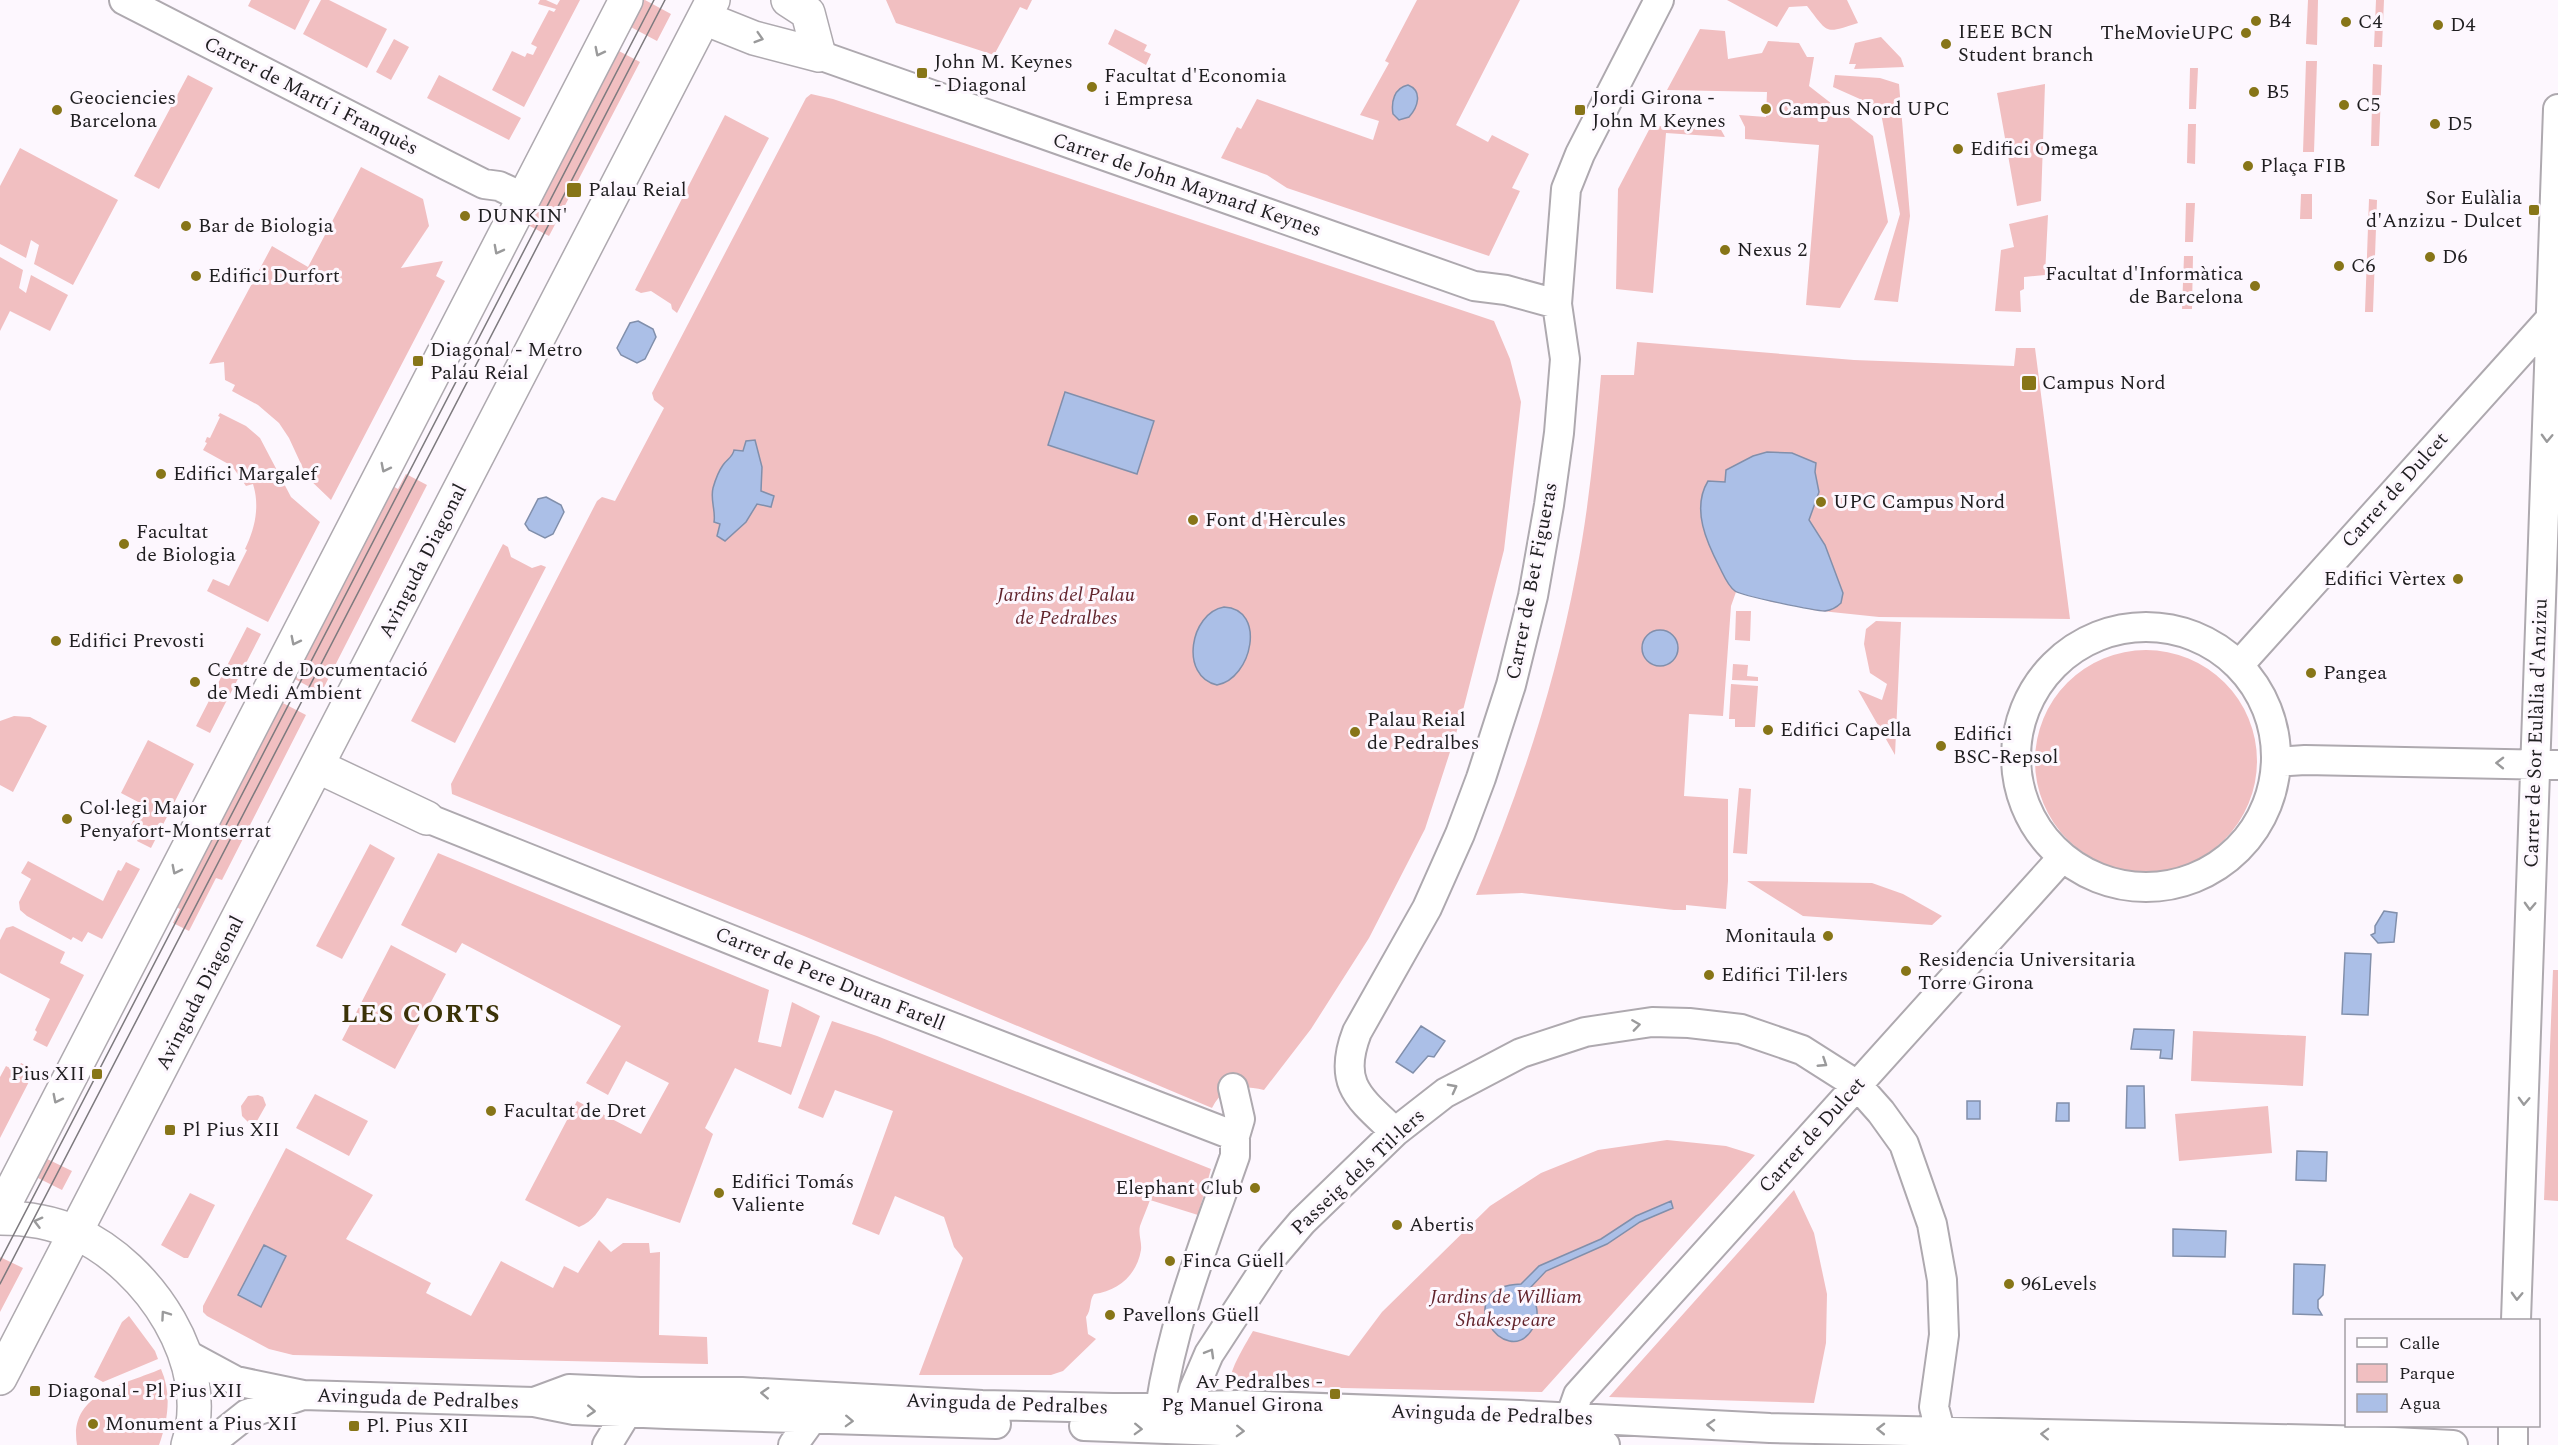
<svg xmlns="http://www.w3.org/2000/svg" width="2558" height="1445" font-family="Spectral,serif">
<rect width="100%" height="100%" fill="#fdf7fe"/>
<path fill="#f1bfc1" d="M251,0H310L295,30L248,6Z
M321,0H329L387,29L367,68L303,34Z
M540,0H546L557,5L560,0H580L524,107L492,90L512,51L525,57L527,53L533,55L537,47L531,44L549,10L554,12L556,9L538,4Z
M640,0H645L671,14L657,41L627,25Z
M886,0H1032L1027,10L1020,7L994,55L896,23Z
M1417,0H1520L1456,125L1488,142L1492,135L1529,154L1512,188L1520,191L1489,256L1287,188L1267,175L1221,158L1237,127L1241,129L1257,99L1373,140L1379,121L1360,115L1389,63L1385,61Z
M1727,0H1847L1858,23C1824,34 1829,34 1807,6L1789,7L1777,27Z
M2308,0H2318L2317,45L2306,44Z
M2376,0H2384L2382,47H2374Z
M1115,29L1147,45L1144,51L1151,54L1146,65L1108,44Z
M1700,29L1725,31L1728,59L1762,53L1768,41L1799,43L1807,57H1814L1809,86L1873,136L1888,222L1840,308L1806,305L1819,145L1745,139V127L1739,115L1766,117L1767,92L1667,90Z
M1881,37L1901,58L1904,67L1854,69L1856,64H1849L1855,43Z
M394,39L409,47L391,80L376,72Z
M615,49L640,62L549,236L524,223Z
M2306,61H2317L2314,152H2303Z
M2373,64L2382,65L2379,146H2371Z
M2190,68H2198L2196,109H2189Z
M188,75L213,88L159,189L134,176Z
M439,75L521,118L509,140L427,98Z
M1835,75L1880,78L1899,84L1910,216L1898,302L1874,300L1900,214L1880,108L1833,87Z
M2045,84L2041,201L2017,206L1997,93Z
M811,94L833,99L1494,321L1510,359L1521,402L1504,550L1461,718L1425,829L1369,938L1311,1029L1264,1090C1240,1085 1224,1085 1212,1108L804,936L452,794L451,784L597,501L602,497L615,501L664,408L654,400L652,393L806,98Z
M725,115L769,138L677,313L672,309L671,304L651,291L641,293L635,290Z
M2188,124H2196L2195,164L2187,163Z
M1651,126L1720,128L1725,137L1666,133L1653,293L1616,289L1618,189Z
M20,148L118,200L73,285L34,264L39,245L31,240L26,258L0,244V186Z
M361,167L423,199L429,226L401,268L443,261L436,276L445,281L331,500L307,477L289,438L279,423L258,405L232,391L235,385L225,380L224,362L209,364L272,246L308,267Z
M2301,194H2312V219H2300Z
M2369,199L2377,200L2373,312H2365Z
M2186,203H2195L2193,242H2185Z
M2048,215L2045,275L2024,277V289L2020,291L2021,312L1995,311L2001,250L2014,247L2009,224Z
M2184,256H2193L2192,309H2182Z
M0,257L23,270L19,288L26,293L31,275L68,295L50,331L10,311L0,331Z
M1637,342L1854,360L2014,366L2016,348H2035L2070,619L1879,617L1812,610L1799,605L1771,602L1764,598L1736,592L1731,606L1723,716L1689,714L1684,796L1728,799V881L1726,909L1686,905V910H1674L1522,893L1476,895C1520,791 1555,685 1576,574C1589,508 1595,442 1601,375H1634Z
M220,413L246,426L260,438L291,497L320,522L268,622L207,591L213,579L229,586L247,550L245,549C255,528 260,507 253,484L246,486L232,466L203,450L207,443L205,442L207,437L210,438L220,417L218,416Z
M406,474L427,485L321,693L289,676L389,484L398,489Z
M503,544L508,547L511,557L532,568L541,565L546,567L455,743L411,721Z
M1736,611H1751L1750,641L1735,640Z
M1876,621L1901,622L1895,755L1858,690L1882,700L1887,684L1870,673L1864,644L1866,629Z
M247,627L261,634L210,733L196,726Z
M2035 761a111 111 0 1 1 222 0a111 111 0 1 1-222 0Z
M1733,664L1748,665L1747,676L1758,677V681L1732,680Z
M1731,684L1758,686L1755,727H1735V719H1729Z
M277,700L306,715L222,880L216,878L189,931L173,923L180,909L171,904Z
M14,716L30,717L47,726L13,792L0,785V721Z
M148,740L194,764L151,848L137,841L142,831L131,825L142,804L121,793Z
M1739,788L1751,789L1747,854L1733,853Z
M370,844L395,858L342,959L316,946Z
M438,853L769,990L758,1042L781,1047L792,1002L820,1016L791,1095L735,1068L705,1128L713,1134L680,1223L607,1198C598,1211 594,1221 579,1227L525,1200L577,1101L641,1134L669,1083L626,1061L608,1095L586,1083L621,1026L462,943L456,953L401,925Z
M28,861L103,901L118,870L121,871L126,862L140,869L102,939L88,932L82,942L73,937L71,940L27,916L20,910L19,902L31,879L21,873Z
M1747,881L1872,883L1903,894L1942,916L1932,925L1803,916Z
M13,926L65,952L60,963L84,975L47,1047L33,1040L37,1032L35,1030L50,999L0,973V940L6,928Z
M391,945L446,974L395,1069L342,1040Z
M2553,970H2558V1201L2544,1200Z
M832,1021L877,1036L1211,1169L1198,1215L1150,1200C1147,1209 1143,1217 1140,1226C1138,1234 1142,1242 1141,1250C1137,1275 1118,1291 1094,1294C1089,1300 1092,1309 1086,1317L1088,1334L1096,1339L1063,1371L1051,1375H919L963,1258L954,1247L944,1217L895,1196L879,1235L852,1224L893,1111L835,1090L823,1118L798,1108Z
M2193,1031L2306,1036L2303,1086L2191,1081Z
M21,1063L35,1070L0,1138V1077L6,1066L16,1071Z
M315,1094L368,1121L349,1156L296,1128Z
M258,1095L263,1097L266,1105L257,1121L248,1122L242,1116L241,1106L248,1096Z
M2268,1106L2272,1153L2179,1161L2175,1114Z
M1667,1140L1726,1146L1755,1155L1542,1392L1239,1386C1236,1384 1232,1384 1231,1380C1229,1370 1248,1340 1253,1331L1349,1356L1382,1312L1490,1206L1541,1173L1598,1150Z
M286,1148L373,1195L346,1239L431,1283L426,1293L471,1316L501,1261L553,1288L564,1266L578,1273L599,1240L611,1252L623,1243H649L650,1253L660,1252L659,1335L707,1337L708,1364L293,1355L269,1349L207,1316L203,1312V1306Z
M41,1156L72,1171L62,1190L32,1175Z
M1794,1190L1814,1233L1827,1294L1826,1343L1814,1403L1609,1397Z
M190,1193L215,1205L188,1258H184L161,1245Z
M0,1257L23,1268L0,1312Z
M129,1316L155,1351L158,1359L103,1382L94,1377L122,1322Z
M161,1369C172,1394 168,1420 159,1445H77C68,1393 124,1385 161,1369Z"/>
<path fill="#abbfe7" stroke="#818fab" stroke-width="1.5" d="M1408,85C1423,91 1418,107 1409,117L1399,120L1393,114C1391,102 1394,88 1408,85Z
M638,321L653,329L656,337L645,359L637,363L621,355L617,348L630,323Z
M1065,392L1154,421L1137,474L1048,445Z
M755,440L762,467L761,491L774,496L771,507L757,504L746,522L725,541L717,536L720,524L714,522C716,511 710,500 713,488C715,481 718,472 723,465C727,459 733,457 734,450L743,451L746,441Z
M1767,452L1792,453L1816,463L1815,472L1819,492L1809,520L1825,545L1843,593L1841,603C1836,608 1832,610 1825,611C1816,611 1742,596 1735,591C1728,586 1724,576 1720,568C1707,543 1691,509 1708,481L1725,482L1726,470L1753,456Z
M546,497L561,505L564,512L553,534L545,538L529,530L525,524L538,499Z
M1224,607C1267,609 1252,679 1217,685C1179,676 1190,613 1224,607Z
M1642 648a18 18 0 1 1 36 0a18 18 0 1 1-36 0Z
M2384,911L2397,913L2394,942L2378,943L2371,935L2375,933V926Z
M2345,953L2371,954L2368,1015L2342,1014Z
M1421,1026L1445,1041L1434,1057L1428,1056L1413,1073L1396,1062Z
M2134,1029L2174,1030L2172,1059L2160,1058L2161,1050L2131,1049Z
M2127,1086H2144L2145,1128H2126Z
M1967,1101H1980V1119H1967Z
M2057,1103H2069V1121H2056Z
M2297,1151L2327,1152L2326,1181L2296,1180Z
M1671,1201L1673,1208L1640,1222L1607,1244L1546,1271L1529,1289C1536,1302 1541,1314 1533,1328C1506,1374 1447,1287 1521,1284L1539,1266L1601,1239L1636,1216Z
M2173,1229L2226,1231L2225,1257L2173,1256Z
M264,1245L286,1256L261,1307L238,1295Z
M2294,1264L2325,1265L2323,1295L2318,1300V1308L2322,1315L2293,1314Z"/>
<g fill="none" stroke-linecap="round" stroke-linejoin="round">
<g stroke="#aea9af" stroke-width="32">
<path id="minor" d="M124,0L446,165L484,184L499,186L525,198
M819,55L1474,286L1506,290L1557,304
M2016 757a130 130 0 1 1 260 0a130 130 0 1 1-260 0Z
M2239,665L2552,317
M2276,762L2305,760L2558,765
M427,818L869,995L1235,1136
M1395,1132C1359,1098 1337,1084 1357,1032L1427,908L1460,834L1481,778L1511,685L1533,596L1549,505L1559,433L1565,359L1557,304L1566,189L1580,154L1659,0
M2516,1320L2558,109
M186,1354L236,1381L303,1395L534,1402L574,1410L667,1414L996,1424
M534,1402L569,1389L640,1392H742L982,1405L1113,1408L1238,1405L1520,1415L1770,1428L2374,1441L2453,1445
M1160,1408C1173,1321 1206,1239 1235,1156V1136L1240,1119L1233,1088
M1184,1424L1194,1389L1209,1354L1273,1256L1302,1222L1395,1132L1445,1093L1521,1053L1585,1032L1652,1022L1689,1023L1741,1029L1802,1050L1857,1085L1881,1112L1904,1144L1932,1224L1942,1280L1944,1335L1934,1407L1940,1430L1947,1445
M1084,1426L1605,1445
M1564,1435L1578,1395L2062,858
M208,1445L247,1414L303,1395
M607,1445L634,1401
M793,1445L811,1420L818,1407
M2513,1445V1426"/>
</g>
<g stroke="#aea9af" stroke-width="36">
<path id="major" d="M704,18L754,38L819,55L808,13L788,0
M317,766L427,818
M0,1213L626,0
M0,1218C26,1218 52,1222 76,1233C149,1266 215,1364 188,1445
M0,1378L713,0"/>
</g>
<use href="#minor" stroke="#fff" stroke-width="28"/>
<use href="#major" stroke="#fff" stroke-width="33"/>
<path stroke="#7d7a7e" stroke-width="1.5" d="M0,1261L654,0
M0,1284L665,0"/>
</g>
<defs><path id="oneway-chevron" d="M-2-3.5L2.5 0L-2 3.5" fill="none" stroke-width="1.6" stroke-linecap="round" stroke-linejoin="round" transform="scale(1.5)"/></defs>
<g stroke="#9a9a9b">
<use href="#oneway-chevron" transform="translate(759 38) rotate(17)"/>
<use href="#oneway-chevron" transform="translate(599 52) rotate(117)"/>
<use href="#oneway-chevron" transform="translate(498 250) rotate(118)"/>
<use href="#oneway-chevron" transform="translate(2547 438) rotate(92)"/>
<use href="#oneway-chevron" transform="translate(385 468) rotate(117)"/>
<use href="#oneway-chevron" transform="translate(295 641) rotate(117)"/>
<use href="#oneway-chevron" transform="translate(2500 763) rotate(-179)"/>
<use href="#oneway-chevron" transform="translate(176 870) rotate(117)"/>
<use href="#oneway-chevron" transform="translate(2530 906) rotate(92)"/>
<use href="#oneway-chevron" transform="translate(1636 1025) rotate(-8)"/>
<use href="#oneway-chevron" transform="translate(1823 1063) rotate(33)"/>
<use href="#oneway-chevron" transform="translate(1453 1088) rotate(-28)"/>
<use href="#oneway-chevron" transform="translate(57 1099) rotate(117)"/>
<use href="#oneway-chevron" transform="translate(2524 1101) rotate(92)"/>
<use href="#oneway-chevron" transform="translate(38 1222) rotate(-165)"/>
<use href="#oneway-chevron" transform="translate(2517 1296) rotate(92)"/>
<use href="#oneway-chevron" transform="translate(165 1315) rotate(-125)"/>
<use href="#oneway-chevron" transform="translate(1210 1353) rotate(-60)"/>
<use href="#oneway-chevron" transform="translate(765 1393) rotate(-177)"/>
<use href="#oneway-chevron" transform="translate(591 1411) rotate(3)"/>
<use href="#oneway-chevron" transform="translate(849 1421) rotate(2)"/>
<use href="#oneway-chevron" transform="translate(1711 1425) rotate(-177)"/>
<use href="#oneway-chevron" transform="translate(1138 1429) rotate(2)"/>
<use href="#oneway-chevron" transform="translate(1881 1429) rotate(-179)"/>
<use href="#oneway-chevron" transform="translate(1240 1431) rotate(2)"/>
<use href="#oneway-chevron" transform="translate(2045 1434) rotate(-178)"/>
</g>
<g fill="#877518" stroke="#fdf7fe" stroke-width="2">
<circle cx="2256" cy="21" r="6"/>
<circle cx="2346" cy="22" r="6"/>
<circle cx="2438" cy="25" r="6"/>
<circle cx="2246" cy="33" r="6"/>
<circle cx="1946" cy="44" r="6"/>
<rect x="916" y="67" width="12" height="12" rx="3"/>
<circle cx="1092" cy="87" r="6"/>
<circle cx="2254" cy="92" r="6"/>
<circle cx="2344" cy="105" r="6"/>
<circle cx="1766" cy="109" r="6"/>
<circle cx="57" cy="110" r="6"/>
<rect x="1574" y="104" width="12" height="12" rx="3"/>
<circle cx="2435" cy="124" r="6"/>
<circle cx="1958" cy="149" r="6"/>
<circle cx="2248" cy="166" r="6"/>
<rect x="566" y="182" width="16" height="16" rx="3"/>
<rect x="2528" y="204" width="12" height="12" rx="3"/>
<circle cx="465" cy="216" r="6"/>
<circle cx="186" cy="226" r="6"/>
<circle cx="1725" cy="250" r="6"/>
<circle cx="2430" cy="257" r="6"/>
<circle cx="2339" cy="266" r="6"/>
<circle cx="196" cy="276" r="6"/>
<circle cx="2255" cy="286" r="6"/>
<rect x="412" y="355" width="12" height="12" rx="3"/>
<rect x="2021" y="375" width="16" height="16" rx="3"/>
<circle cx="161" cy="474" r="6"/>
<circle cx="1821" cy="502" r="6"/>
<circle cx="1193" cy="520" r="6"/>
<circle cx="124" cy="544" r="6"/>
<circle cx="2458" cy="579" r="6"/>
<circle cx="56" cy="641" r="6"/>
<circle cx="2311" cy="673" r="6"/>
<circle cx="195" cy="682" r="6"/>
<circle cx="1768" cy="730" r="6"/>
<circle cx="1355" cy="732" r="6"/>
<circle cx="1941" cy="746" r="6"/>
<circle cx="67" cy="819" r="6"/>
<circle cx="1828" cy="936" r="6"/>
<circle cx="1906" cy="971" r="6"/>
<circle cx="1709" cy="975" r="6"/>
<rect x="91" y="1068" width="12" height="12" rx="3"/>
<circle cx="491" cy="1111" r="6"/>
<rect x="164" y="1124" width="12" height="12" rx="3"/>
<circle cx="1255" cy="1188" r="6"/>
<circle cx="719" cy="1193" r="6"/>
<circle cx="1397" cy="1225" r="6"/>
<circle cx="1170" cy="1261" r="6"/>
<circle cx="2009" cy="1284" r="6"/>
<circle cx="1110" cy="1315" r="6"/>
<rect x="29" y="1385" width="12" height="12" rx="3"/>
<rect x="1329" y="1388" width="12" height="12" rx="3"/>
<circle cx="93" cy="1424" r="6"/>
<rect x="348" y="1420" width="12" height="12" rx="3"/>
</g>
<g text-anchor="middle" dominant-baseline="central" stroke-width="6" stroke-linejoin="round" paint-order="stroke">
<g font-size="20" fill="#1f1e20" stroke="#fdf7fe" text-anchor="start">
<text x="2268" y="21">B4</text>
<text x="2358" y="22">C4</text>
<text x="2450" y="25">D4</text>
<text x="1958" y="32">IEEE BCN<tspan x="1958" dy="23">Student branch</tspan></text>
<text x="2234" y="33" text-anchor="end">TheMovieUPC</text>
<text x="934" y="62">John M. Keynes<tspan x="934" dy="23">- Diagonal</tspan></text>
<text x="1104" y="76">Facultat d'Economia<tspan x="1104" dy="23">i Empresa</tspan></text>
<text x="2266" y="92">B5</text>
<text x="69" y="98">Geociencies<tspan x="69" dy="23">Barcelona</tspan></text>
<text x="1592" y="98">Jordi Girona -<tspan x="1592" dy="23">John M Keynes</tspan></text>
<text x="2356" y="105">C5</text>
<text x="1778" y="109">Campus Nord UPC</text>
<text x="2447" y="124">D5</text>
<text x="1970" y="149">Edifici Omega</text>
<text x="2260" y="166">Plaça FIB</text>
<text x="588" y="190">Palau Reial</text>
<text x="2522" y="198" text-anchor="end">Sor Eulàlia<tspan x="2522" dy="23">d'Anzizu - Dulcet</tspan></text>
<text x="477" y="216">DUNKIN'</text>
<text x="198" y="226">Bar de Biologia</text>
<text x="1737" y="250">Nexus 2</text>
<text x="2442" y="257">D6</text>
<text x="2351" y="266">C6</text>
<text x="2243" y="274" text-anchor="end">Facultat d'Informàtica<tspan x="2243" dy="23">de Barcelona</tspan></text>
<text x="208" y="276">Edifici Durfort</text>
<text x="430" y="350">Diagonal - Metro<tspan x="430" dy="23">Palau Reial</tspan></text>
<text x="2042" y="383">Campus Nord</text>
<text x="173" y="474">Edifici Margalef</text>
<text x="1833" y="502">UPC Campus Nord</text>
<text x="1205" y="520">Font d'Hèrcules</text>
<text x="136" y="532">Facultat<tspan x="136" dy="23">de Biologia</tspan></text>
<text x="2446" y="579" text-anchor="end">Edifici Vèrtex</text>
<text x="68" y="641">Edifici Prevosti</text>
<text x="207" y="670">Centre de Documentació<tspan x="207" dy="23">de Medi Ambient</tspan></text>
<text x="2323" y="673">Pangea</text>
<text x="1367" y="720">Palau Reial<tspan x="1367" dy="23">de Pedralbes</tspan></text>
<text x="1780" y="730">Edifici Capella</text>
<text x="1953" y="734">Edifici<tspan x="1953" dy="23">BSC-Repsol</tspan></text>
<text x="79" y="808">Col·legi Major<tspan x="79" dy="23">Penyafort-Montserrat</tspan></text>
<text x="1816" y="936" text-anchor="end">Monitaula</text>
<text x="1918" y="960">Residencia Universitaria<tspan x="1918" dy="23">Torre Girona</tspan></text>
<text x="1721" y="975">Edifici Til·lers</text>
<text x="85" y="1074" text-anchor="end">Pius XII</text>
<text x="503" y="1111">Facultat de Dret</text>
<text x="182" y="1130">Pl Pius XII</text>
<text x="731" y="1182">Edifici Tomás<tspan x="731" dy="23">Valiente</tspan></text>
<text x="1243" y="1188" text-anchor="end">Elephant Club</text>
<text x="1409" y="1225">Abertis</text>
<text x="1182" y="1261">Finca Güell</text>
<text x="2021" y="1284">96Levels</text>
<text x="1122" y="1315">Pavellons Güell</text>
<text x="1323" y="1382" text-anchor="end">Av Pedralbes -<tspan x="1323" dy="23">Pg Manuel Girona</tspan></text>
<text x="47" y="1391">Diagonal - Pl Pius XII</text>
<text x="105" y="1424">Monument a Pius XII</text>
<text x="366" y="1426">Pl. Pius XII</text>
</g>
<g font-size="20" fill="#1f1e20" stroke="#fdf7fe">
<text transform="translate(311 96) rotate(27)">Carrer de Martí i Franquès</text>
<text transform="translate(1187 185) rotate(19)">Carrer de John Maynard Keynes</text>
<text transform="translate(2395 490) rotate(-48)">Carrer de Dulcet</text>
<text transform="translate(423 561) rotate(-63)">Avinguda Diagonal</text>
<text transform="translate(1532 581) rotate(-79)">Carrer de Bet Figueras</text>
<text transform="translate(2536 733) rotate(-88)">Carrer de Sor Eulàlia d'Anzizu</text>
<text transform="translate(830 979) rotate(22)">Carrer de Pere Duran Farell</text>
<text transform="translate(200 993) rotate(-63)">Avinguda Diagonal</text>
<text transform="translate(1812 1135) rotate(-48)">Carrer de Dulcet</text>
<text transform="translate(1358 1172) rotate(-43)">Passeig dels Til·lers</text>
<text transform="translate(418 1399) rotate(2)">Avinguda de Pedralbes</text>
<text transform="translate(1007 1404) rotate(2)">Avinguda de Pedralbes</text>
<text transform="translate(1492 1415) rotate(2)">Avinguda de Pedralbes</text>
</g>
<g font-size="20" font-style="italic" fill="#62242c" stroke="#fdf7fe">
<text x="1066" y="595">Jardins del Palau<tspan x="1066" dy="23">de Pedralbes</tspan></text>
<text x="1506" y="1297">Jardins de William<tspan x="1506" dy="23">Shakespeare</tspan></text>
</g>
<g font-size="26" font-weight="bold" letter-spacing="1.5" fill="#3b3207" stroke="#fdf7fe">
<text x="421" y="1014">LES CORTS</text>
</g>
</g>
<rect x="2345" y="1319" width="195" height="108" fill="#fdf7fe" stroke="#a4a0a5" stroke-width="1.5"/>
<rect x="2357" y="1338" width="30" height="9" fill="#ffffff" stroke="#a4a0a5" stroke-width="1.5"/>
<text x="2399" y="1349" font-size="18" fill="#1f1e20">Calle</text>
<rect x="2357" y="1364" width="30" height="18" fill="#f1bfc1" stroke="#a4a0a5" stroke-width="1.5"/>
<text x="2399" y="1379" font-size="18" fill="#1f1e20">Parque</text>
<rect x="2357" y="1394" width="30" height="18" fill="#abbfe7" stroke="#a4a0a5" stroke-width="1.5"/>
<text x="2399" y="1409" font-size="18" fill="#1f1e20">Agua</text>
</svg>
